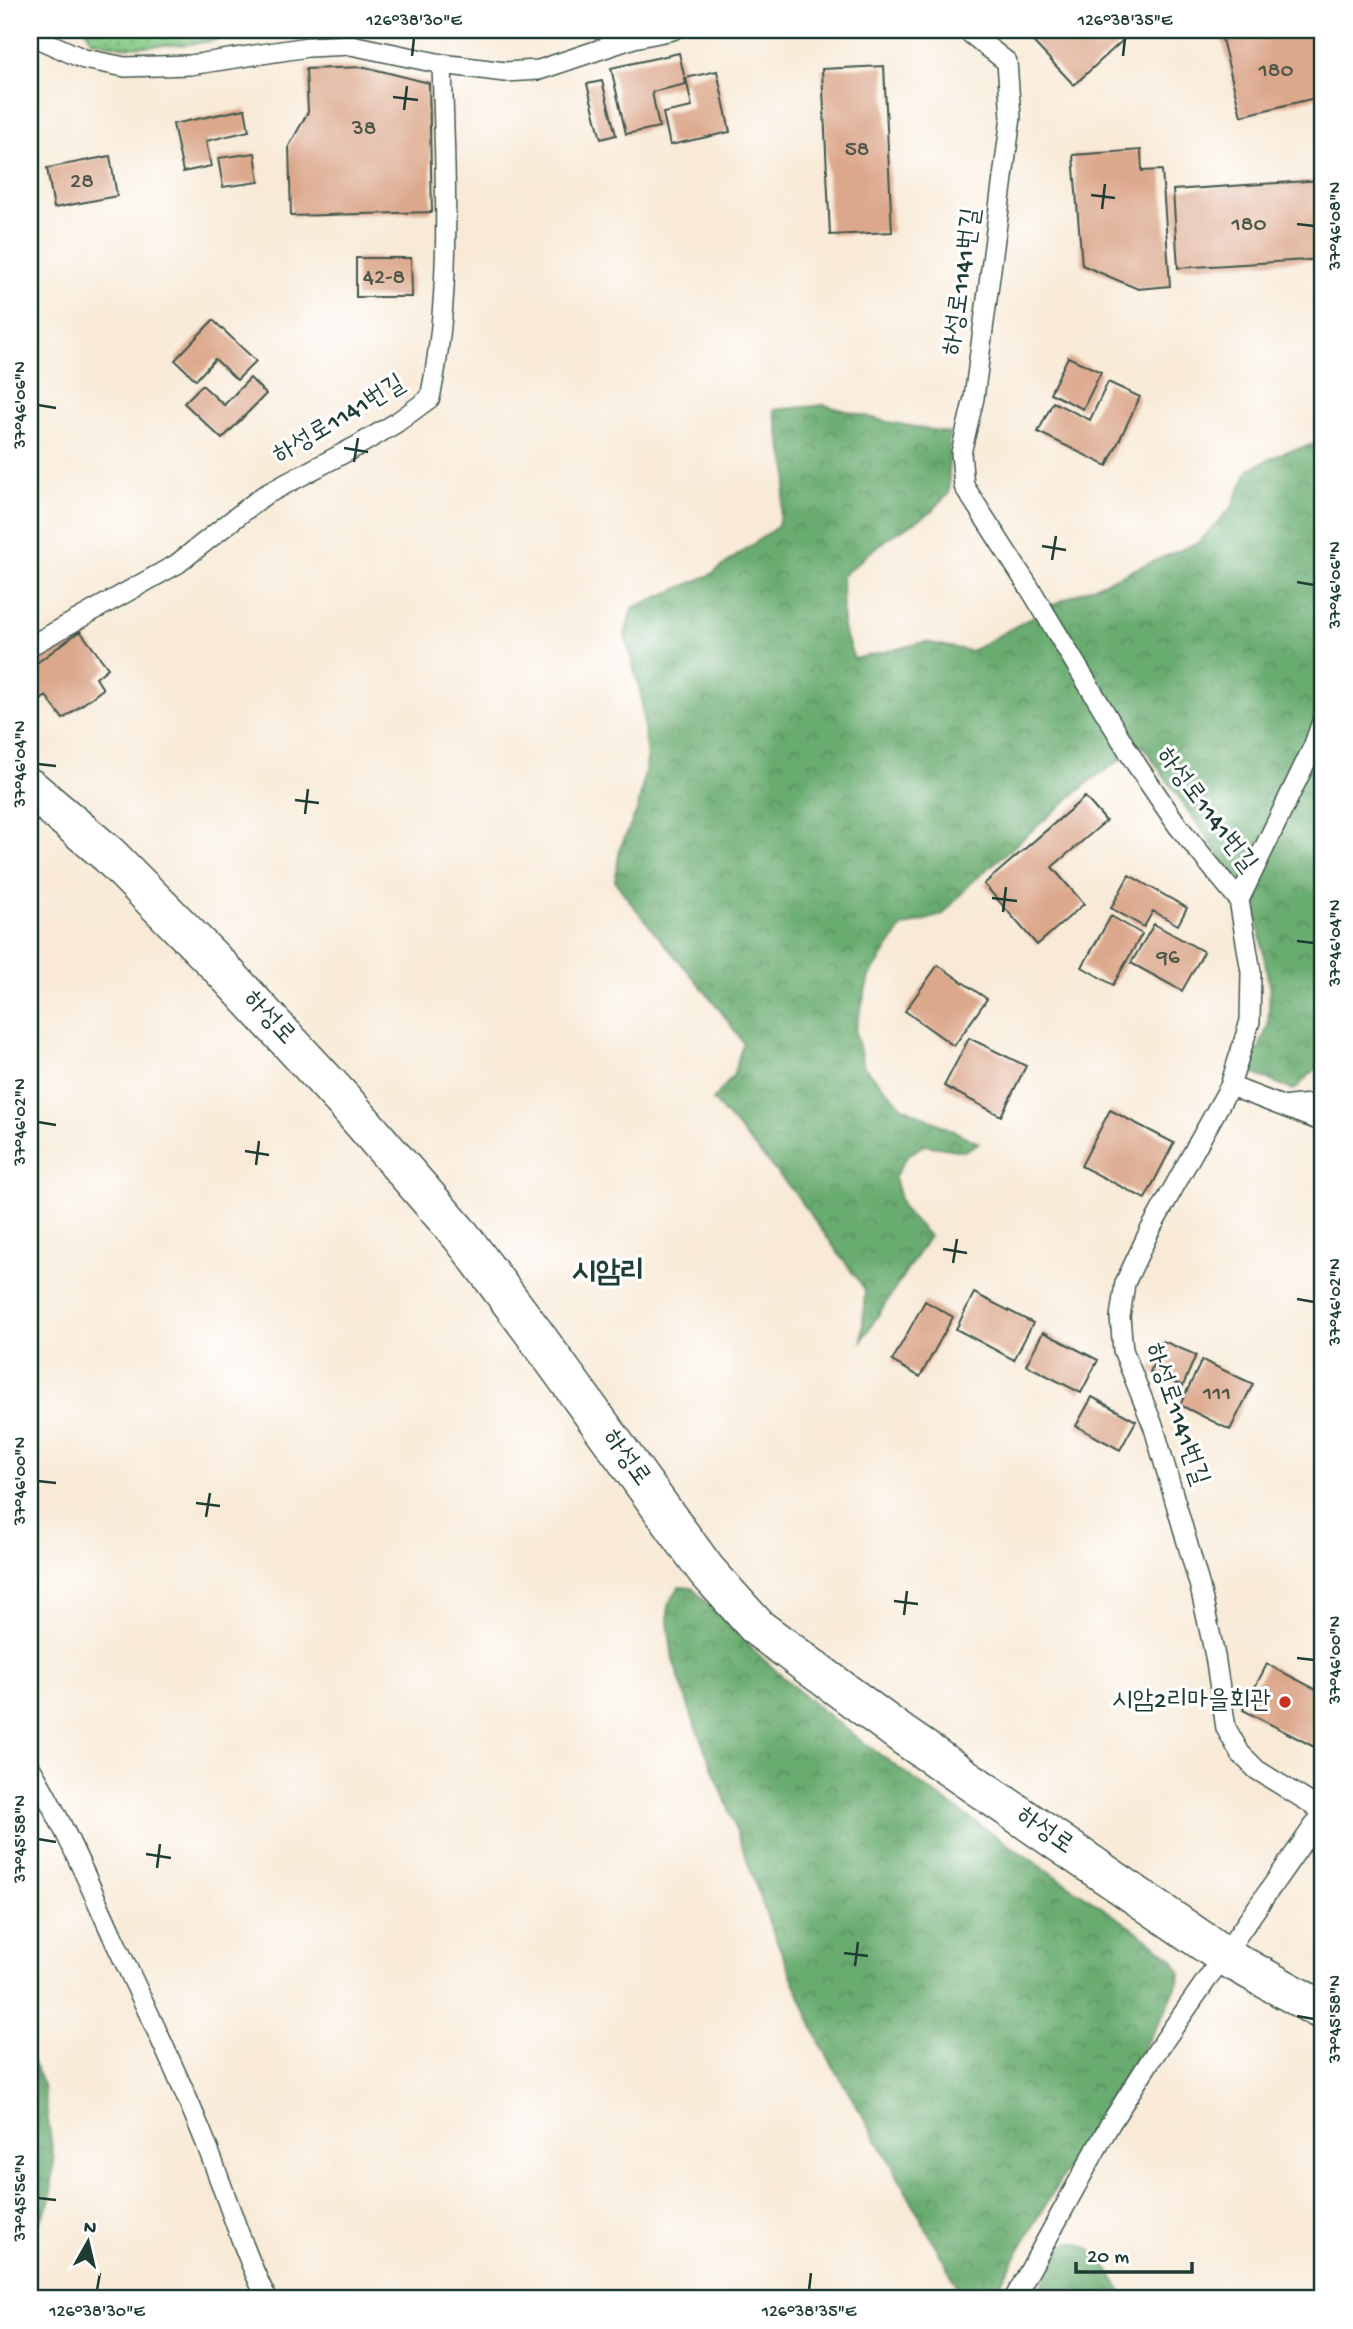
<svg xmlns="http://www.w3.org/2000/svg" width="1353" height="2329" font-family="'Gochi Hand','Poor Story',sans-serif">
<defs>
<pattern id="forest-crowns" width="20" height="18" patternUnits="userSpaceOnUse" patternTransform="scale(1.75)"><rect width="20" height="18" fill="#69ac6f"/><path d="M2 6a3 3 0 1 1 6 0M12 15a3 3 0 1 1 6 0" fill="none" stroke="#568d5c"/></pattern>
<pattern id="garden-dots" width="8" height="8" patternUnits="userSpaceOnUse" patternTransform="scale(1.75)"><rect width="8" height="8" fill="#82c781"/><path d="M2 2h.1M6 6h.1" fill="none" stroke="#6aa36a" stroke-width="1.8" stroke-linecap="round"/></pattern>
</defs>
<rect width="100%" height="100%" fill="#fff"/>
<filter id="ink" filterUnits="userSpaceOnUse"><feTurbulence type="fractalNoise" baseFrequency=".0143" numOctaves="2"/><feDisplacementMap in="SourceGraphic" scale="14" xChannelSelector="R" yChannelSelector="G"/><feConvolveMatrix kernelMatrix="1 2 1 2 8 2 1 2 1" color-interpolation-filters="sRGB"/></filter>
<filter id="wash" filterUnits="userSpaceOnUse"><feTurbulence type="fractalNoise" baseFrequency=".00686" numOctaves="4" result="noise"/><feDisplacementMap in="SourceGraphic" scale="28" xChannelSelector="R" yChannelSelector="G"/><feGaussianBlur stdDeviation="1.57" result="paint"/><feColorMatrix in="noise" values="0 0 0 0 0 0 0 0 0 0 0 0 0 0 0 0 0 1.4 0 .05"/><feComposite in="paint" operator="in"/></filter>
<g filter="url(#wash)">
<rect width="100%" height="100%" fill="#f8ead7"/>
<path fill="url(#forest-crowns)" stroke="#447452" stroke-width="2" d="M824,405L888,422L949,433V493L931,512L881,543L842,576L843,628L854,659L925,642L971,651L1065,599L1199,542L1232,507L1249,469L1285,452L1323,442V1054L1321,1064L1294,1090L1249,1072L1268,1026L1270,990L1255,906L1142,745L1091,780L971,883L942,915L902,927L869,977L855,1031L864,1067L903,1107L979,1143L964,1151L924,1145L907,1156L894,1178L903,1209L929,1236L862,1340L865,1290L795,1193L713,1100L733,1076L743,1043C706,985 654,938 615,881L620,848L638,809L647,760L641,695L625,635L632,608L710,575L778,526L788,475L774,410Z
M679,1587L692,1588C729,1626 766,1664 807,1698C912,1784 1029,1857 1141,1934L1172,1958L1181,1973C1166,2021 1132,2062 1106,2104C1066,2168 1029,2234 991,2299H971L960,2291L895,2171L821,2045L770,1925L727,1804L696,1728L673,1660L668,1623V1605Z
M30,2057L43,2085L54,2162L50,2203L30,2236Z
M1069,2242C1098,2243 1112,2277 1126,2299H1035L1058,2252Z"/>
<path fill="url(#garden-dots)" stroke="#50825a" stroke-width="2" d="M86,30H263L261,32L191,44L126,47L91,40Z"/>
<g id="blocks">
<path fill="#dca88c" d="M1022,30H1134L1074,85Z
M1262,30H1320L1323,45V96L1241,116L1222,39Z
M679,53L686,84L652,92L659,127L626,134L611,68Z
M884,66L892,232L830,235L822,69Z
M365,67L429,83L432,212L291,216L289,146L308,112L306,69Z
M717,71L730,132L670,145L663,113L692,107L686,78Z
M602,81L616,135L601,139L587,84Z
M245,109L249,131L206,141L211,166L183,172L173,124Z
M1141,150L1142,171L1162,170L1170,286L1138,289L1082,265L1073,155Z
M255,153L259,182L223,187L218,158Z
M110,156L117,196L54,208L47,168Z
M1323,180V259L1178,268L1173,190Z
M356,258H411L412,297H356Z
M213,320L256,361L237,380L215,359L196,380L175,360Z
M1068,357L1101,372L1083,409L1050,393Z
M250,378L266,394L222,439L184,403L202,385L224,405Z
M1108,382L1140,397L1107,466L1038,432L1053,402L1090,420Z
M80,631L108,668L96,678L103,689L63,719L46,696L35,705L30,699V668Z
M1085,797L1106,821L1052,867L1084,904L1037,945L984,884Z
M1129,875L1187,908L1178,925L1153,911L1144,927L1111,908Z
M1111,916L1142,934L1113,985L1082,967Z
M1154,924L1204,952L1182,991L1131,963Z
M938,965L987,999L954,1046L905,1011Z
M969,1038L1026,1066L1001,1116L944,1086Z
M1110,1110L1174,1143L1145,1199L1081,1166Z
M974,1293L1033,1323L1014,1360L956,1329Z
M925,1301L953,1317L920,1377L892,1361Z
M1043,1332L1098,1360L1081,1393L1026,1365Z
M1163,1341L1196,1355L1183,1386L1150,1372Z
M1202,1360L1253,1384L1230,1430L1180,1405Z
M1092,1397L1136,1421L1120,1450L1076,1426Z
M1267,1664L1323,1693L1322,1751L1243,1710Z"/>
</g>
</g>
<g filter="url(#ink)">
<use href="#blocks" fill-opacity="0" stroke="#40574c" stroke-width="2"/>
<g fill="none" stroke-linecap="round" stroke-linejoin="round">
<g stroke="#40574c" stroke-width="22">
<path id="lane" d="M966,30L1007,62L1011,117L974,398L961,453L964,486L1034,595L1136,764L1178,826L1239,900L1251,972L1250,1021L1230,1086L1149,1232L1125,1283L1120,1317L1123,1350L1154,1428L1200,1587L1215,1656L1226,1728L1240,1753L1257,1770L1323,1811
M30,35L84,59L125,67L190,65L308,47L351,45L442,64L505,72L539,70L634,38L673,30
M30,646L177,564L263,496L357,446L396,423L430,398C453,291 445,173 442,64
M1239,900L1313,747L1323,719
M1230,1086L1323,1122
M1289,1106L1323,1103
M30,1767C65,1825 90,1887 118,1948C148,2012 179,2076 205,2141C226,2194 242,2249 267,2299
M1014,2299L1110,2124L1150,2061L1323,1813"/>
</g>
<g stroke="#40574c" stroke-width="41">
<path id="street" d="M30,788L109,855L221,968L344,1101L462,1237L534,1333L706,1570L758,1628L904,1736L1223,1955L1323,2011"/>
</g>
<use href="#lane" stroke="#fff" stroke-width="19"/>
<use href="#street" stroke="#fff" stroke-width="38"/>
</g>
</g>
<path fill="none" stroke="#1f3d34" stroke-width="2.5" d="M412,56L414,38M1123,56L1125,38M393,97L418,100M404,110L407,86M1091,195L1115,198M1102,209L1105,184M1297,224L1314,226M38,405L56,408M344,448L368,452M354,462L358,438M1042,546L1066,550M1052,560L1056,536M1297,582L1314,585M38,764L56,766M295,800L319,803M305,814L308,789M992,898L1017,901M1003,912L1006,887M1297,941L1314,943M38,1122L56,1125M245,1151L269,1155M256,1165L259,1141M943,1249L967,1253M953,1263L957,1239M1297,1299L1314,1302M38,1481L56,1483M196,1503L220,1506M206,1517L210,1493M894,1601L918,1604M904,1615L907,1591M1297,1658L1314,1660M38,1839L56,1842M146,1854L171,1858M157,1868L160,1844M844,1953L868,1956M855,1966L858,1942M1297,2016L1314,2019M38,2198L56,2200M97,2290L100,2273M809,2290L811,2273"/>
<circle fill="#c8321e" stroke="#fff" stroke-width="2.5" cx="1285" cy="1702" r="7"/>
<g text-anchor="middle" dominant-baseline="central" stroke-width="6" stroke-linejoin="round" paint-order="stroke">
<g font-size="23" fill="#4e584a">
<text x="1276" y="71">180</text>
<text x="364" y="129">38</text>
<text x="857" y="150">58</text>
<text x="82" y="182">28</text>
<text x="1249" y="225">180</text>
<text x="384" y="278">42-8</text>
<text x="1168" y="958">96</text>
<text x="1217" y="1394">111</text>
</g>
<g font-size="26" fill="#1f3d34" stroke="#fff">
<text transform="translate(964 282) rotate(-82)">하성로1141번길</text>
<text transform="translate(340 421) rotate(-31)">하성로1141번길</text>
<text transform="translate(1205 811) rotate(53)">하성로1141번길</text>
<text transform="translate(268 1019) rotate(47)">하성로</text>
<text transform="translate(1175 1415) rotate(71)">하성로1141번길</text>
<text transform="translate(625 1459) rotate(54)">하성로</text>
<text transform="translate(1044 1832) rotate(35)">하성로</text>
</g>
<g font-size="26" fill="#1f3d34" stroke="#fff" text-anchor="end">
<text x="1271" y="1702">시암2리마을회관</text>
</g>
<g font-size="30" font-weight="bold" fill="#1f3d34" stroke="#fff">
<text x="608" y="1274">시암리</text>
</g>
</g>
<rect width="1353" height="2329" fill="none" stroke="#fff" stroke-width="77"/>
<g transform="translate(88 2242) rotate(8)" stroke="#ffffff" stroke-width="5" paint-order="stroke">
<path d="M0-5L12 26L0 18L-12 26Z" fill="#1f3d34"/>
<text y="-10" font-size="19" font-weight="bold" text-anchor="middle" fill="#1f3d34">N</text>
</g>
<path d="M1076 2262v10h116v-10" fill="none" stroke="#1f3d34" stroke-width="3.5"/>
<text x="1087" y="2262" font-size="21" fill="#1f3d34" stroke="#ffffff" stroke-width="5" paint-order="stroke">20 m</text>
<rect x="38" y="38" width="1276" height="2252" fill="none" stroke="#1f3d34" stroke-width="2.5"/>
<g font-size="18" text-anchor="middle" fill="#1f3d34">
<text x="414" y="25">126°38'30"E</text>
<text x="1125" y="25">126°38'35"E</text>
<text transform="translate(1334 226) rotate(-90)" y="6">37°46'08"N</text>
<text transform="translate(19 405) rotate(-90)" y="6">37°46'06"N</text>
<text transform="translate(1334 585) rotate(-90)" y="6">37°46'06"N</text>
<text transform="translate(19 764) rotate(-90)" y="6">37°46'04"N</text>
<text transform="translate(1334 943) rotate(-90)" y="6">37°46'04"N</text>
<text transform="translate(19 1122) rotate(-90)" y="6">37°46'02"N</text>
<text transform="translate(1334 1302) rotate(-90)" y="6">37°46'02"N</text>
<text transform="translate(19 1481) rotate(-90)" y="6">37°46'00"N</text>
<text transform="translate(1334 1660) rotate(-90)" y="6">37°46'00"N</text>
<text transform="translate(19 1839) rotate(-90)" y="6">37°45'58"N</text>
<text transform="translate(1334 2019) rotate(-90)" y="6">37°45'58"N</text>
<text transform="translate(19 2198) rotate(-90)" y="6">37°45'56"N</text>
<text x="97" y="2316">126°38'30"E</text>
<text x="809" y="2316">126°38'35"E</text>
</g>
</svg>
